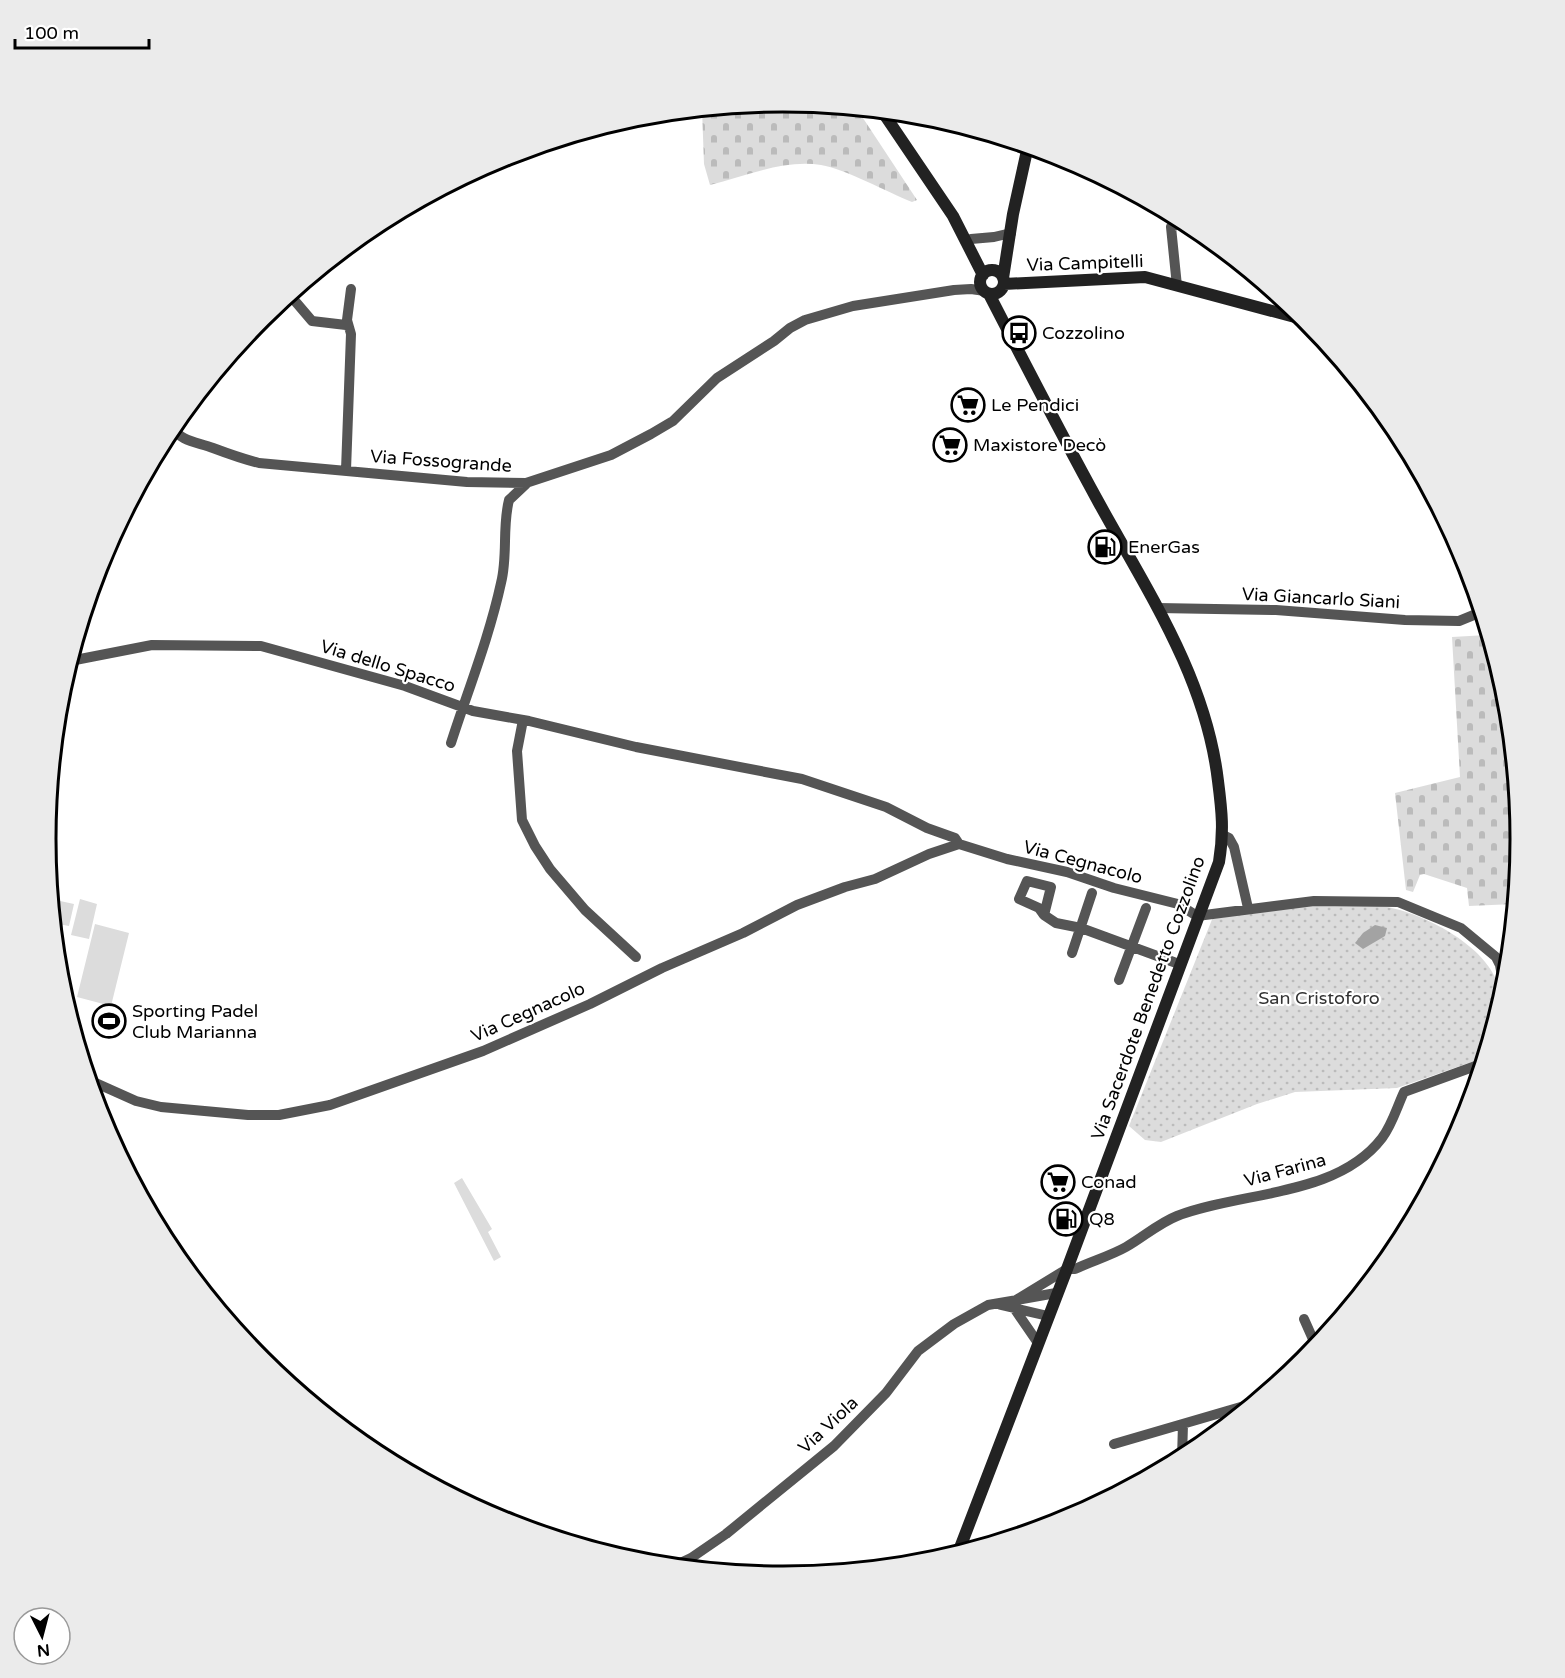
<svg xmlns="http://www.w3.org/2000/svg" width="1565" height="1678" font-family="'Varela Round',sans-serif">
<defs>
<pattern id="cemetery-stones" width="16" height="16" patternUnits="userSpaceOnUse" patternTransform="scale(1.5)"><rect width="16" height="16" fill="#dcdcdc"/><path d="M2 7V4a2 2 0 0 1 4 0v3zM10 15v-3a2 2 0 0 1 4 0v3z" fill="#bbb"/></pattern>
<pattern id="park-dots" width="8" height="8" patternUnits="userSpaceOnUse" patternTransform="scale(1.5)"><rect width="8" height="8" fill="#dcdcdc"/><path d="M2 2h.1M6 6h.1" fill="none" stroke="#bbb" stroke-width="1.8" stroke-linecap="round"/></pattern>
</defs>
<rect width="100%" height="100%" fill="#fff"/>
<path fill="#dcdcdc" d="M51,899L74,904L69,926L53,923Z
M80,899L97,904L89,939L71,935Z
M95,924L129,933L111,1006L77,997Z
M462,1178L492,1229L488,1232L501,1257L494,1261L454,1183Z"/>
<path fill="url(#cemetery-stones)" d="M783,102L857,109L917,200L912,202C887,192 845,169 821,165C785,159 745,176 710,185L704,164L702,109Z
M1487,635L1506,695L1520,839L1514,904L1469,906L1467,888L1424,874L1420,875L1413,892L1406,890L1395,793L1460,777L1452,637Z"/>
<path fill="url(#park-dots)" d="M1313,905C1337,905 1364,903 1387,907C1427,914 1502,953 1500,1000C1500,1012 1487,1045 1483,1058L1397,1088L1295,1092L1257,1104L1161,1142L1145,1140L1129,1126L1213,917Z"/>
<path fill="#a3a3a3" d="M1375,925L1387,928L1385,936L1363,949L1355,943L1363,933Z"/>
<g fill="none" stroke-linecap="round" stroke-linejoin="round">
<path stroke="#555" stroke-width="10" d="M971,239L994,237L1011,233
M1177,286L1171,227L1185,222
M289,294L312,321L346,325L349,327L351,334L346,470
M349,327L347,320L351,289
M172,426C180,442 198,442 213,448C229,454 243,459 259,463L467,482L526,483L611,455L651,434L673,421L717,378L774,341L790,328L805,320L853,306L954,290L971,289L985,291
M1158,608L1276,610L1405,620L1459,621L1481,612
M70,661L152,645L261,646L405,686L473,711L529,721L636,747L802,779L886,807L927,828L955,838L959,844L1007,859L1067,872L1114,888L1178,904L1197,916L1314,901L1398,902L1461,928L1496,957L1500,965L1504,987
M523,720L517,751L522,820L535,846L550,869L585,910L636,957
M451,743C468,690 489,638 501,583C508,556 502,527 509,500L526,484
M1223,835L1229,838L1234,847L1248,908
M1044,915L1039,908L1019,899L1027,881L1051,887L1044,915L1056,923L1081,928L1179,964
M1072,953L1092,893
M1119,980L1146,908
M89,1080L136,1101L161,1107L248,1115H279L330,1105L483,1051L590,1004L662,968L743,933L797,905L845,887L875,879L929,854L959,844
M1016,1300L1067,1269H1075C1092,1261 1110,1256 1126,1247C1142,1238 1159,1223 1177,1216C1242,1191 1337,1197 1382,1138C1392,1125 1397,1107 1404,1092L1481,1064
M1001,1305L1048,1316
M1014,1308L1038,1343
M1304,1319L1316,1346
M1114,1444L1251,1404
M1182,1458L1183,1424
M674,1566L691,1558L726,1534L834,1446L886,1393L918,1351L954,1324L988,1305L1056,1293"/>
<path stroke="#222" stroke-width="12" d="M882,111L953,216L983,275
M980 282a12 12 0 1 1 24 0a12 12 0 1 1-24 0Z
M1003,278L1013,214L1028,146
M1004,284L1145,277L1306,320
M958,1553L1067,1269L1219,862C1224,831 1222,812 1218,781C1206,678 1148,592 1099,503C1061,434 1025,364 989,294"/>
</g>
<defs>
<g id="bus-ring" transform="scale(1.725)"><circle r="9.5" fill="#fff" stroke="#000" stroke-width="1.5"/><path d="M-5-6H5V4H4V6H2V4H-2V6H-4V4H-5ZM-3.5-4V0h7V-4ZM-3.5 1.2v1.5H-2V1.2ZM2 1.2v1.5H3.5V1.2Z" fill="#000"/></g>
<g id="supermarket-ring" transform="scale(1.725)"><circle r="9.5" fill="#fff" stroke="#000" stroke-width="1.5"/><path d="M-6-5.5h2.5l.6 2H6L4.5 2H-2.5L-4.4-4H-6ZM-1.5 3.2a1.3 1.3 0 1 0 .1 0ZM3 3.2a1.3 1.3 0 1 0 .1 0Z" fill="#000"/></g>
<g id="fuel-ring" transform="scale(1.725)"><circle r="9.5" fill="#fff" stroke="#000" stroke-width="1.5"/><path d="M-5.5-6h7V0h2V4h1.3V-2.5L3-4.5l.8-.8L6-3V5H2.5V1h-1V6h-7ZM-4.2-4.7v3.2H.2V-4.7Z" fill="#000"/></g>
<g id="stadium-ring" transform="scale(1.725)"><circle r="9.5" fill="#fff" stroke="#000" stroke-width="1.5"/><path d="M0-5a6.5 5 0 1 0 0 10a6.5 5 0 1 0 0-10ZM-3.5-1.8h7v3.6h-7Z" fill="#000"/></g>
</defs>
<g fill-rule="evenodd">
<use href="#bus-ring" x="1019" y="333"/>
<use href="#supermarket-ring" x="968" y="405"/>
<use href="#supermarket-ring" x="950" y="445"/>
<use href="#fuel-ring" x="1105" y="547"/>
<use href="#stadium-ring" x="109" y="1021"/>
<use href="#supermarket-ring" x="1058" y="1182"/>
<use href="#fuel-ring" x="1066" y="1219"/>
</g>
<g text-anchor="middle" dominant-baseline="central" stroke-width="4.5" stroke-linejoin="round" paint-order="stroke">
<g font-size="18" fill="#000" stroke="#fff">
<text transform="translate(1085 263) rotate(-2)">Via Campitelli</text>
<text transform="translate(441 461) rotate(4)">Via Fossogrande</text>
<text transform="translate(1321 598) rotate(3)">Via Giancarlo Siani</text>
<text transform="translate(388 666) rotate(17)">Via dello Spacco</text>
<text transform="translate(1083 862) rotate(15)">Via Cegnacolo</text>
<text transform="translate(1148 998) rotate(-70)">Via Sacerdote Benedetto Cozzolino</text>
<text transform="translate(528 1012) rotate(-24)">Via Cegnacolo</text>
<text transform="translate(1285 1170) rotate(-15)">Via Farina</text>
<text transform="translate(828 1425) rotate(-43)">Via Viola</text>
</g>
<g font-size="18" fill="#000" stroke="#fff" text-anchor="start">
<text x="1042" y="333">Cozzolino</text>
<text x="991" y="405">Le Pendici</text>
<text x="973" y="445">Maxistore Decò</text>
<text x="1128" y="547">EnerGas</text>
<text x="132" y="1011">Sporting Padel<tspan x="132" dy="21">Club Marianna</tspan></text>
<text x="1081" y="1182">Conad</text>
<text x="1089" y="1219">Q8</text>
</g>
<g font-size="18" fill="#333" stroke="#fff">
<text x="1319" y="998">San Cristoforo</text>
</g>
</g>
<path d="M0 0H1565V1678H0ZM56 839a727 727 0 1 1 1454 0a727 727 0 1 1-1454 0Z" fill="#ebebeb" fill-rule="evenodd"/>
<path fill="none" stroke="#000" stroke-width="3" d="M56 839a727 727 0 1 1 1454 0a727 727 0 1 1-1454 0Z"/>
<g transform="translate(42 1636) rotate(174)"><circle r="28" fill="#ffffff" stroke="#999999" stroke-width="1.5"/>
<path d="M0-4.5L10 22L0 15L-10 22Z" fill="#000000"/>
<text y="-9" font-size="16" font-weight="bold" text-anchor="middle" fill="#000000">N</text>
</g>
<path d="M15 39v9h134v-9" fill="none" stroke="#000000" stroke-width="3"/>
<text x="24" y="39" font-size="18" fill="#000000" stroke="#ffffff" stroke-width="4.5" paint-order="stroke">100 m</text>
</svg>
